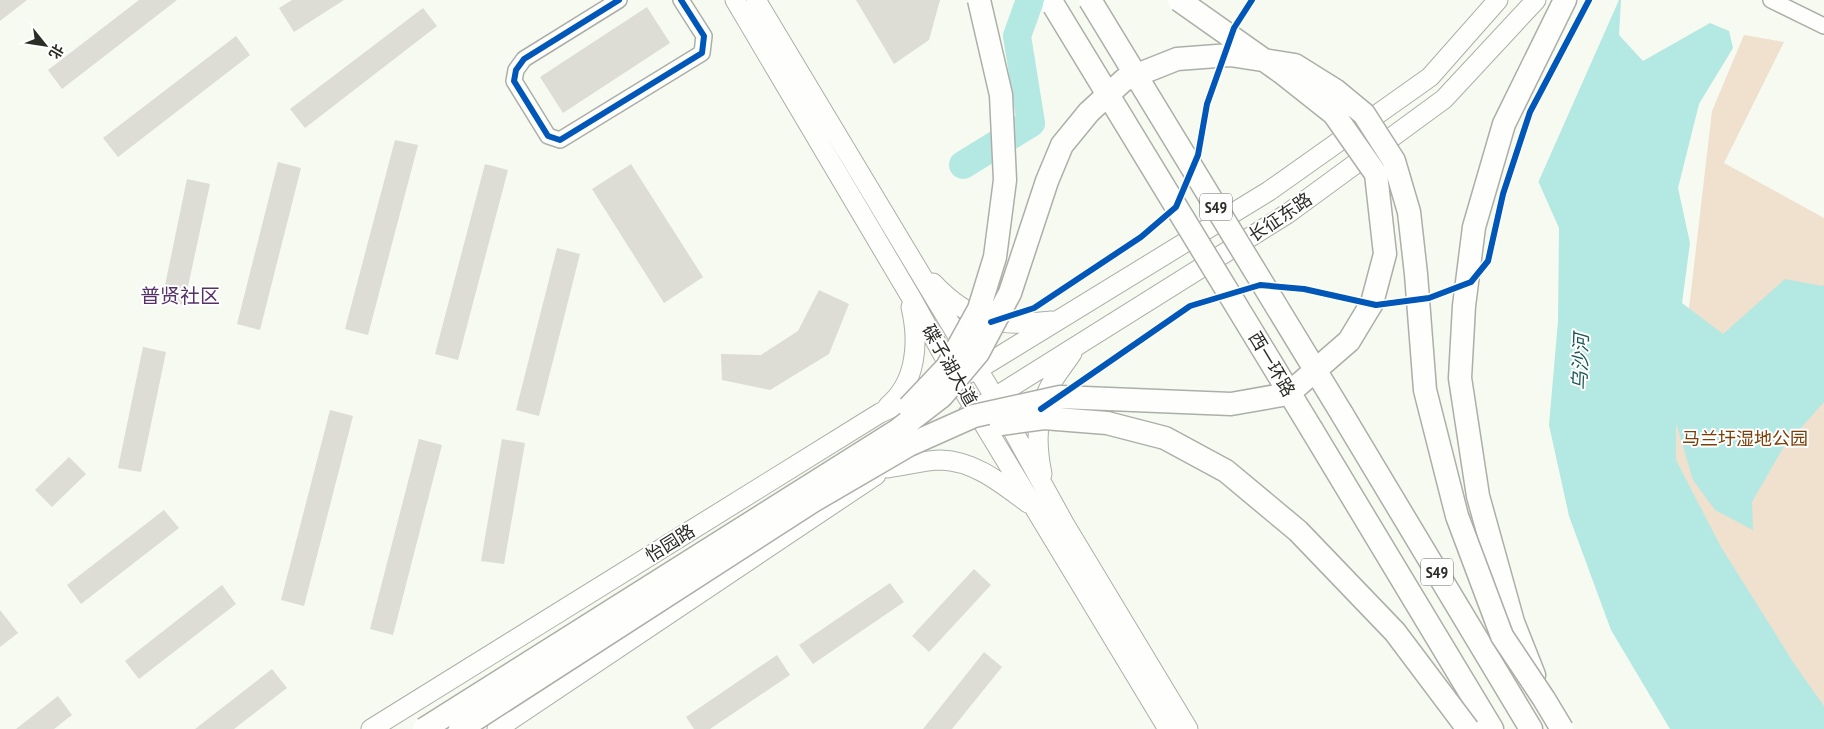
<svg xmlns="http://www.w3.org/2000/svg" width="1824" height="729" font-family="'PT Sans Narrow','Noto Sans SC',sans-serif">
<rect width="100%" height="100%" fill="#f6faf0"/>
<path fill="#f0e0ce" d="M1744,35L1784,42L1724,163L1824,218V729L1663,447L1688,317L1712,111Z"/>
<path fill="#b4e8e3" d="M1433,0H1621L1619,35L1643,61L1710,23L1729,31L1733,48L1699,104L1678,188L1690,243L1682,303L1723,334L1785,279L1822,286L1824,285V402L1783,448L1752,502L1753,530L1715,510L1693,480L1676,423V460L1721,547L1795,665L1824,706V729H1670L1611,630L1569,516L1549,425L1558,321L1559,228L1535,174Z"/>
<path fill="#f6faf0" d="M1430,0H1619L1537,185L1514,140L1474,85Z"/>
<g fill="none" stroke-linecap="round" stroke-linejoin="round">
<path stroke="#b4e8e3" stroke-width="28" d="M963,165L1031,123L1017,36L1030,0"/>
</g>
<path fill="#ddddd6" d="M0,0H27L0,21Z
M139,0H177L62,89L48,70Z
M292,0H344L294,32L279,8Z
M856,0H940L929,40L894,64Z
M647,7L670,43L563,113L540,77Z
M423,8L437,26L305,128L290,109Z
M236,36L250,55L118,157L103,138Z
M395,140L418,145L368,335L345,329Z
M278,162L301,168L260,330L237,324Z
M485,164L508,170L458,360L435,354Z
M631,164L703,277L664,303L592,189Z
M187,179L210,184L184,305L162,300Z
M557,248L580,254L539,416L516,410Z
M819,290L849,304L829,354L770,390L722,380L721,354L761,355L798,331Z
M143,347L166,352L141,472L118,468Z
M330,410L353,416L304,606L281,600Z
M419,439L442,445L393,635L370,629Z
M502,439L525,443L504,564L481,561Z
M69,457L86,474L52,507L35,490Z
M164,510L179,528L81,604L67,585Z
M974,569L991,585L929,652L912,636Z
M890,583L904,602L813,664L799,645Z
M222,585L236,604L139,679L125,661Z
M0,610L18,633L0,647Z
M984,652L1002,667L952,729H923Z
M777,655L790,675L710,729H694L686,717Z
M272,669L287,688L234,729H195Z
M58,696L72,715L54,729H16Z"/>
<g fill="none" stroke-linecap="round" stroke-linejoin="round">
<g stroke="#acafa8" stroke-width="18">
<path id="minor" d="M619,0L524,59L516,70L514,81L548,136L560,140L702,53L704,36L681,0
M1771,0L1824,26"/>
</g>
<g stroke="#acafa8" stroke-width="21">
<path id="major" d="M735,0L912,299L956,378L1168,729
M756,0L995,398L1065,525L1188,729
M933,283C971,323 999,327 1052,321
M959,377L977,370L1269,191L1430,77L1498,0
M888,406C917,382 919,341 911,307
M968,414L1287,214L1444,99L1536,0
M887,468C904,466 924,460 941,460C975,461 1002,484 1028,503
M1042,474C1036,445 1036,413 1050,386C1056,374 1065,364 1072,353
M371,729L880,413L920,395
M497,729L876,475"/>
</g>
<g stroke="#acafa8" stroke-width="25">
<path id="highway" d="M1342,414L1531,729
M1312,430L1492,729
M1534,675L1513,622L1478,496L1460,378L1464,306L1474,227L1504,124L1565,0"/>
</g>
<use href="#minor" stroke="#fefefd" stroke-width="15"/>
<use href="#major" stroke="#fefefd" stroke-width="19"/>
<use href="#highway" stroke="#fefefd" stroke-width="22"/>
<g stroke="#acafa8" stroke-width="25" stroke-linecap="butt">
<path id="highway-bridge" d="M1090,0L1342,414
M1054,6L1312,430
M909,407L947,367L979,309L995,257L1005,180L1001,95L979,0
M1001,424L1044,418L1107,423L1165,438L1226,471L1298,531L1395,632L1468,729
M424,729L898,430L942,396L978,353L1010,293L1047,181L1062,145L1089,112L1124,80L1177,59L1230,55L1295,65L1335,90L1364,114L1394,161L1409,212L1416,274L1425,390L1457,516L1502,636L1544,699L1562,729
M460,729L813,501L909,445L974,416L1060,397L1231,404L1288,394L1349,341L1372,303L1385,254L1376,174L1334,114L1281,72L1179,0"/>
</g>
<use href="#highway-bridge" stroke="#fefefd" stroke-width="22"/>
<g stroke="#fff" stroke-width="9">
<path id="cycleway" d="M619,0L524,59L516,70L514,81L548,136L560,140L702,53L704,36L681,0
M991,322L1034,308L1141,237L1176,207L1198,155L1207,104L1234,28L1252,0
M1041,409L1190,306L1260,285L1304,289L1376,305L1429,298L1471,282L1488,261L1503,194L1530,112L1589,0"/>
</g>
<use href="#cycleway" stroke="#0057b8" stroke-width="6"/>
</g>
<g text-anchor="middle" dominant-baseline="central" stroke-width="4" stroke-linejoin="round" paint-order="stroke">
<g fill="#fff" stroke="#6b6c68" stroke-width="1">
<rect x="1200" y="193.5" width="32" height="27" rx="4"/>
<rect x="1421" y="558.5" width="32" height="27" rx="4"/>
</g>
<g font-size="16" font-weight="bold" fill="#2b2d27">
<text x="1216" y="207">S49</text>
<text x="1437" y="572">S49</text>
</g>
<g font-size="18" fill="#2b2d27" stroke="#fff">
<text transform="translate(1280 217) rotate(-34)">长征东路</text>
<text transform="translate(1272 364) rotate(59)">西一环路</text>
<text transform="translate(950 365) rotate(60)">碟子湖大道</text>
<text transform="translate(670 543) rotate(-32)">怡园路</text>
</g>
<g font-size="18" fill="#7b4008" stroke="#fff">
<text x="1745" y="438">马兰圩湿地公园</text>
</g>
<g font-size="19" font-style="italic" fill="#1b5957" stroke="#fff">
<text transform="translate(1580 362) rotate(-88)">乌沙河</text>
</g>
<g font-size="20" fill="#563169" stroke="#fff">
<text x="180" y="296">普贤社区</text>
</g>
</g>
<g transform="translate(45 45) rotate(120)" stroke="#ffffff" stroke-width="4" paint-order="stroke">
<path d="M0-4L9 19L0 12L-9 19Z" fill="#2b2d27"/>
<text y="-8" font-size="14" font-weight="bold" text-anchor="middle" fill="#2b2d27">北</text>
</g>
</svg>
